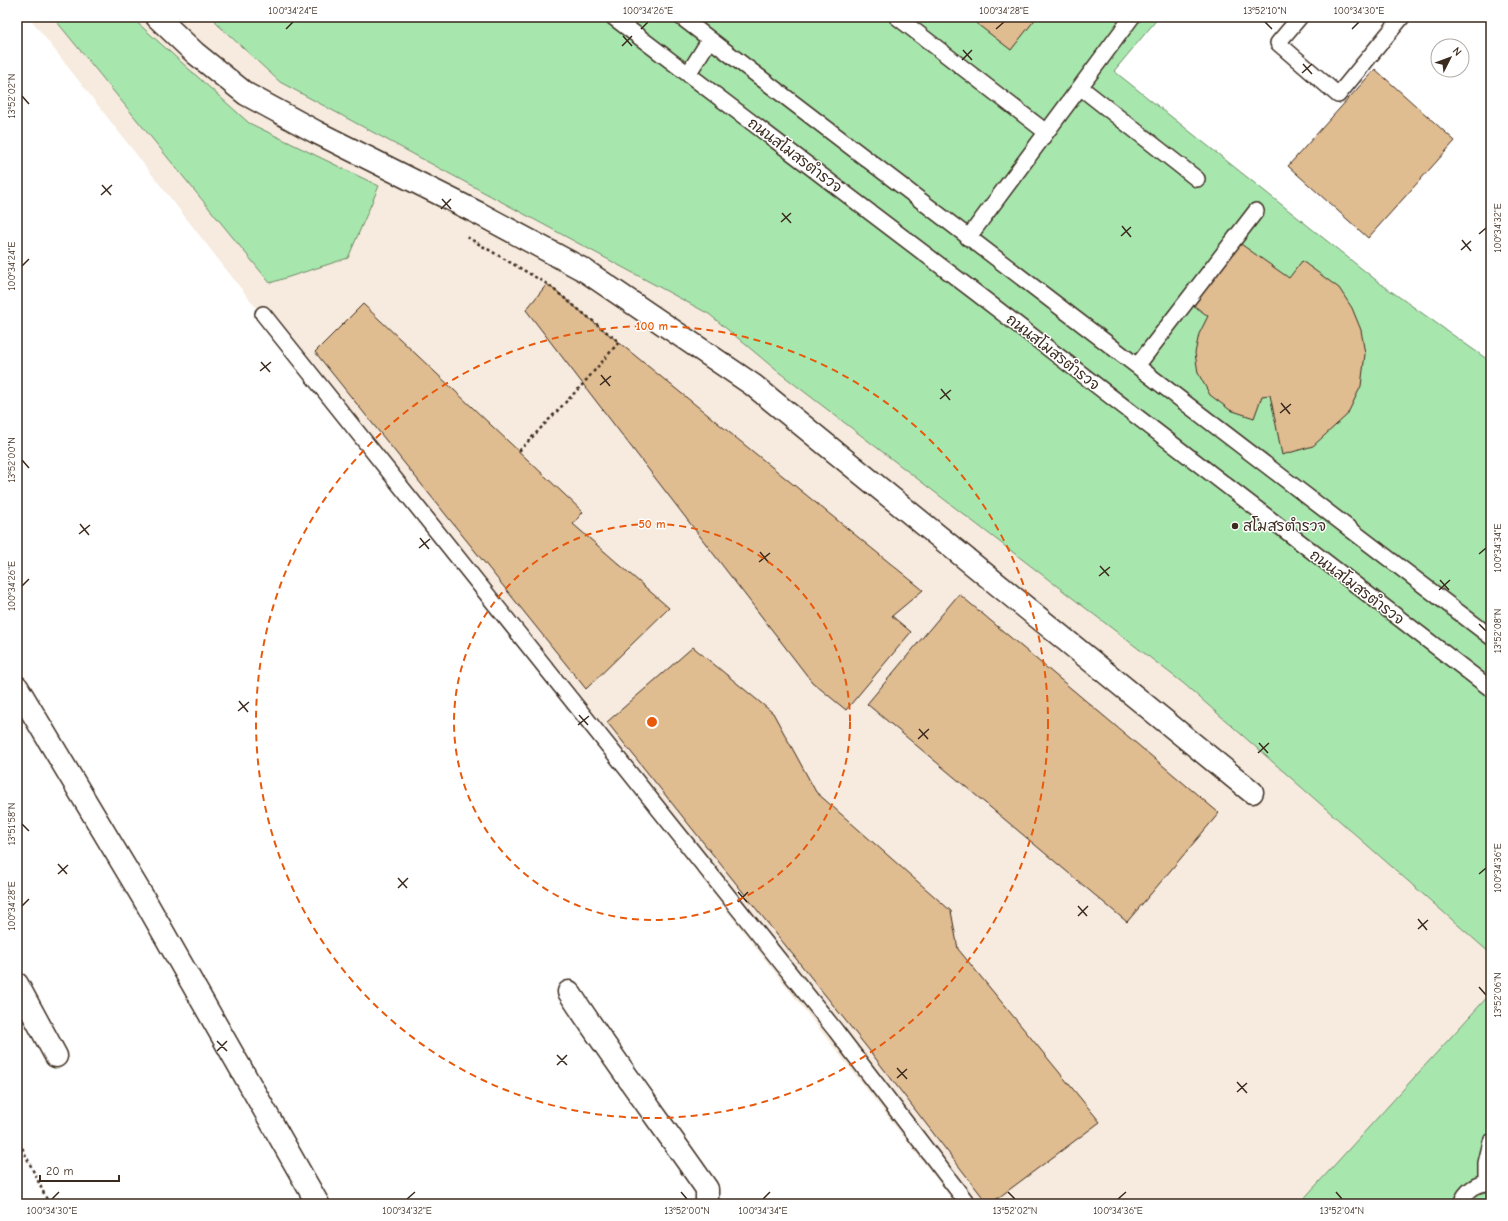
<svg xmlns="http://www.w3.org/2000/svg" width="1508" height="1221" font-family="'Comic Neue','Playpen Sans Thai',sans-serif">
<rect width="100%" height="100%" fill="#fff"/>
<filter id="ink" filterUnits="userSpaceOnUse"><feTurbulence type="fractalNoise" baseFrequency=".025" numOctaves="2"/><feDisplacementMap in="SourceGraphic" scale="8" xChannelSelector="R" yChannelSelector="G"/><feConvolveMatrix kernelMatrix="1 2 1 2 8 2 1 2 1" color-interpolation-filters="sRGB"/></filter>
<g filter="url(#ink)">
<path fill="#f6ebde" d="M29,17H214L217,24L280,82L709,314L776,370L1183,683L1491,954V993L1299,1204H956Z"/>
<path fill="#a7e7ae" stroke="#718866" d="M53,17H131L249,123L379,186L348,258L270,283Z
M214,17H1159L1114,71L1381,284L1491,362V954L1183,683L776,370L709,314L280,82L217,24Z
M1491,993V1204H1299Z"/>
<path fill="#e0bc91" stroke="#3b2a1e" d="M968,17H1037L1011,50Z
M1375,69L1455,141L1368,238L1288,166Z
M1238,242L1289,278L1302,261L1339,288L1352,308L1361,330L1365,354L1361,386L1347,415L1313,446L1282,455L1270,395L1262,396L1254,418L1230,410L1210,395L1198,373L1195,353L1199,334L1208,316L1193,305Z
M547,284L923,590L892,616L911,632L846,710L812,682L526,310Z
M363,304L583,512L573,524L669,608L586,689L315,352Z
M959,594L1219,813L1127,922L867,704Z
M693,647L773,713L816,792L951,911L958,949L1100,1122L990,1204H988L869,1050L607,722Z"/>
<g fill="none" stroke-linecap="round" stroke-linejoin="round">
<g stroke="#3b2a1e" stroke-width="18">
<path id="service" d="M613,17L975,292L1491,689
M681,17L1491,637
M897,17L1046,132
M1300,17L1278,43L1338,95L1402,17
M688,74L710,39
M1080,87L1197,179
M968,238L1132,17
M263,314L836,1031L968,1204
M1137,366L1256,211
M1486,1183V1163L1491,1142
M1461,1204C1465,1191 1477,1182 1491,1183"/>
</g>
<g stroke="#3b2a1e" stroke-width="25">
<path id="minor" d="M157,17L195,53L246,94L316,132L480,214L584,270L753,385L1252,792
M17,687L147,904L318,1204
M17,984L56,1056
M569,992C613,1059 661,1123 707,1189V1204"/>
</g>
<path stroke="#3b2a1e" stroke-width="2.5" stroke-dasharray="3 3" stroke-linecap="butt" d="M467,237L547,284L619,342L583,384L519,451
M17,1137L49,1204"/>
<use href="#service" stroke="#fff" stroke-width="15"/>
<use href="#minor" stroke="#fff" stroke-width="22"/>
</g>
</g>
<path fill="none" stroke="#3b2a1e" stroke-width="1.5" d="M1265,22L1272,29M286,29L293,22M641,29L648,22M996,29L1004,22M1352,29L1359,22M623,36L632,46M622,46L632,36M963,50L972,60M962,60L972,50M1303,64L1312,74M1302,73L1312,64M22,96L29,104M102,185L111,195M101,195L112,185M442,199L451,209M441,209L451,199M782,213L791,223M781,222L791,213M1122,226L1131,237M1479,234L1486,228M1121,236L1131,227M1462,240L1471,251M1461,250L1471,241M22,266L29,259M261,362L270,372M260,371L271,362M601,375L610,386M600,385L611,376M941,389L950,400M940,399L951,390M1281,403L1290,414M1280,413L1291,404M22,460L29,468M80,524L89,535M79,534L90,525M420,538L429,549M419,548L430,539M760,552L769,563M1479,554L1486,548M759,562L770,553M1100,566L1109,576M1099,576L1110,567M1440,580L1449,590M22,586L29,579M1439,590L1450,580M1479,624L1486,631M239,701L248,712M238,711L249,702M579,715L588,725M578,725L589,716M919,729L928,739M918,739L929,729M1259,743L1268,753M1258,753L1269,743M22,824L29,831M58,864L67,874M58,874L68,865M1479,874L1486,868M398,878L407,888M398,888L408,878M738,892L747,902M738,902L748,892M22,906L29,899M1078,906L1087,916M1078,916L1088,906M1418,919L1427,930M1418,929L1428,920M1479,987L1486,995M217,1041L227,1051M217,1051L227,1041M557,1055L567,1065M557,1065L567,1055M897,1068L907,1079M897,1078L907,1069M1237,1082L1247,1093M1237,1092L1247,1083M681,1192L687,1199M1008,1192L1015,1199M1336,1192L1342,1199M52,1199L59,1192M407,1199L415,1192M763,1199L770,1192M1118,1199L1126,1192"/>
<g fill="none" stroke="#e8590c" stroke-width="2" stroke-dasharray="7 5">
<circle cx="652" cy="722" r="198"/>
<circle cx="652" cy="722" r="396"/>
</g>
<circle fill="#3b2a1e" stroke="#fff" stroke-width="1.5" cx="1235" cy="526" r="4"/>
<g text-anchor="middle" dominant-baseline="central" stroke-width="3" stroke-linejoin="round" paint-order="stroke">
<g font-size="15" fill="#3b2a1e" stroke="#fff">
<text transform="translate(795 155) rotate(37)">ถนนสโมสรตำรวจ</text>
<text transform="translate(1053 352) rotate(38)">ถนนสโมสรตำรวจ</text>
<text transform="translate(1357 587) rotate(37)">ถนนสโมสรตำรวจ</text>
</g>
<g font-size="15" fill="#3b2a1e" stroke="#fff" text-anchor="start">
<text x="1243" y="526">สโมสรตำรวจ</text>
</g>
</g>
<circle cx="652" cy="722" r="6" fill="#e8590c" stroke="#fff" stroke-width="2"/>
<g font-size="12" text-anchor="middle" font-weight="bold" fill="#e8590c" stroke="#fff" stroke-width="3" stroke-linejoin="round" paint-order="stroke">
<text x="652" y="330">100 m</text>
<text x="652" y="528">50 m</text>
</g>
<rect width="1508" height="1221" fill="none" stroke="#fff" stroke-width="44"/>
<g transform="translate(1450 58) rotate(48)"><circle r="19" fill="#ffffff" stroke="#b1aaa5"/>
<path d="M0-3L7 15L0 10L-7 15Z" fill="#3b2a1e"/>
<text y="-6" font-size="11" font-weight="bold" text-anchor="middle" fill="#3b2a1e">N</text>
</g>
<path d="M40 1175v6h79v-6" fill="none" stroke="#3b2a1e" stroke-width="2"/>
<text x="46" y="1175" font-size="12" fill="#3b2a1e" stroke="#ffffff" stroke-width="3" paint-order="stroke">20 m</text>
<rect x="22" y="22" width="1464" height="1177" fill="none" stroke="#3b2a1e" stroke-width="1.5"/>
<g font-size="10" text-anchor="middle" fill="#3b2a1e">
<text x="293" y="14">100°34'24"E</text>
<text x="648" y="14">100°34'26"E</text>
<text x="1004" y="14">100°34'28"E</text>
<text x="1265" y="14">13°52'10"N</text>
<text x="1359" y="14">100°34'30"E</text>
<text transform="translate(11 96) rotate(-90)" y="4">13°52'02"N</text>
<text transform="translate(1497 228) rotate(-90)" y="4">100°34'32"E</text>
<text transform="translate(11 266) rotate(-90)" y="4">100°34'24"E</text>
<text transform="translate(11 460) rotate(-90)" y="4">13°52'00"N</text>
<text transform="translate(1497 548) rotate(-90)" y="4">100°34'34"E</text>
<text transform="translate(11 586) rotate(-90)" y="4">100°34'26"E</text>
<text transform="translate(1497 631) rotate(-90)" y="4">13°52'08"N</text>
<text transform="translate(11 824) rotate(-90)" y="4">13°51'58"N</text>
<text transform="translate(1497 868) rotate(-90)" y="4">100°34'36"E</text>
<text transform="translate(11 906) rotate(-90)" y="4">100°34'28"E</text>
<text transform="translate(1497 995) rotate(-90)" y="4">13°52'06"N</text>
<text x="52" y="1214">100°34'30"E</text>
<text x="407" y="1214">100°34'32"E</text>
<text x="687" y="1214">13°52'00"N</text>
<text x="763" y="1214">100°34'34"E</text>
<text x="1015" y="1214">13°52'02"N</text>
<text x="1118" y="1214">100°34'36"E</text>
<text x="1342" y="1214">13°52'04"N</text>
</g>
</svg>
